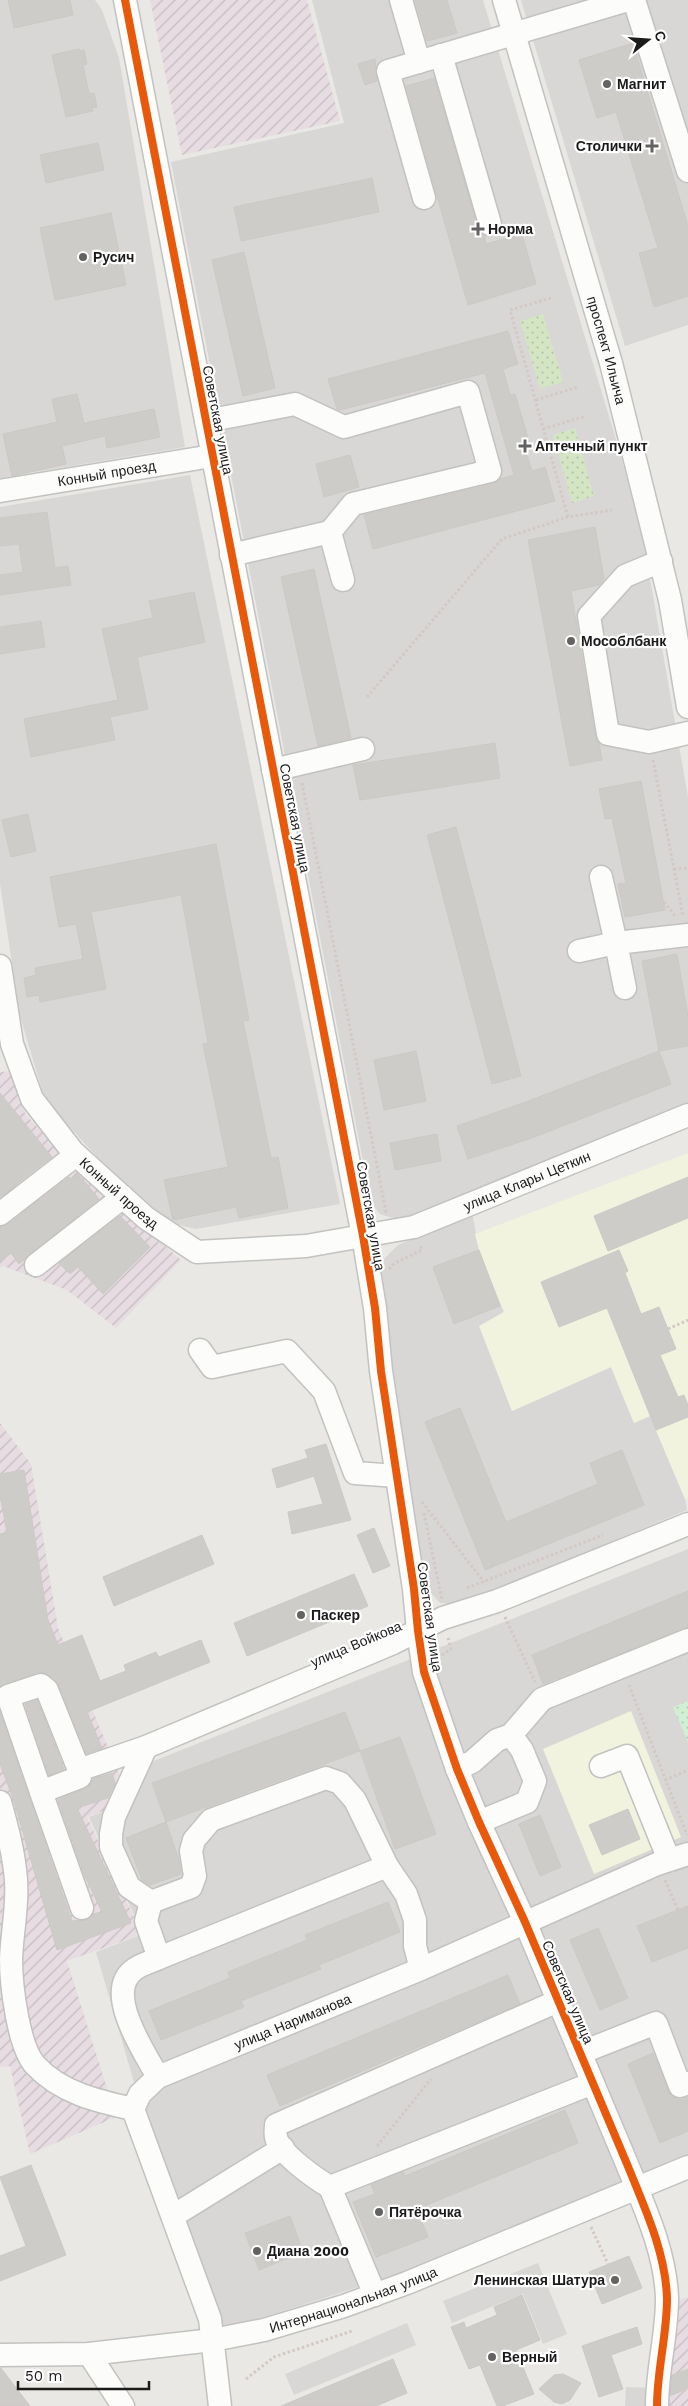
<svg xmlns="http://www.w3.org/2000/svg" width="688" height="2406" font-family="'Work Sans',sans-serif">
<defs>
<pattern id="industrial-furrows" width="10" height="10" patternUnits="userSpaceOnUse" patternTransform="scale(1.25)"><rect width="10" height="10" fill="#e6dce2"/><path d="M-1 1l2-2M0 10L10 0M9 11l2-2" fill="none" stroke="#c5bcc1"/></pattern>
<pattern id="grass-dots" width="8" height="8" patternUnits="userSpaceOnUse" patternTransform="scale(1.25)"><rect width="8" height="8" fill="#d4e5c4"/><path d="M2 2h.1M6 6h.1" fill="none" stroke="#b5c4a8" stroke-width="1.8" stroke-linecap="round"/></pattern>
<pattern id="park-dots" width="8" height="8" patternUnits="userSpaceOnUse" patternTransform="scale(1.25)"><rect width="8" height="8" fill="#d2efd4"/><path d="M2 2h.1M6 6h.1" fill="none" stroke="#b4ccb5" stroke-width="1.8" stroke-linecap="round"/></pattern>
</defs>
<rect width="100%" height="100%" fill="#e9e8e4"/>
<path fill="#d8d7d5" d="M0,0H95L102,10L119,58L185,447L0,478Z
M312,0H483L621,456L644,544L688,797V1109L417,1216L399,1220L380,1214L371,1203L171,162L344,123Z
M521,0H688V325L625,346Z
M190,475L340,1204L196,1229L175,1224L127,1190L45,1100L20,1016L0,884V507Z
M472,1212L479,1250L504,1312L480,1326L512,1411L611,1367L634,1423L650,1416L685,1499L687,1510L458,1605L440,1603L422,1583L379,1278L382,1261L398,1245Z
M688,1549V2155L400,2274L225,2329L136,2089L96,1952L143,1934L89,1817L129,1803L141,1766Z
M538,2263L567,2334L543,2344L523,2294L452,2323L443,2301Z
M407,2323L416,2345L294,2395L285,2374Z
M626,2387L654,2388V2406H625Z"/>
<path fill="url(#industrial-furrows)" d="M150,0H307L340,121L182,155Z
M14,1071L25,1114L80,1172L181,1260L116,1328L67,1290L3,1266L0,1268V1072Z
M0,1423L31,1464L58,1628L118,1771L127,1802L87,1817L142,1934L67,1961L116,2117L30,2154L10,2066L0,2067Z
M688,2297V2406H668L666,2377L676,2301Z"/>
<path fill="#f2f3de" d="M688,1153V1498L685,1499L650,1416L634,1423L611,1367L512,1411L479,1326L504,1312L479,1250L475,1234Z
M631,1711L681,1837L594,1874L543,1749Z"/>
<path fill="url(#grass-dots)" d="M543,314L563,382L540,389L520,321Z
M575,428L594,496L572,503L553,435Z"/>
<path fill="url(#park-dots)" d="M688,1701V1742L673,1707Z"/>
<path fill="#ceccc9" stroke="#ccc9c5" d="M8,0H70L73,15L14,28Z
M415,0H447L457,33L427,41Z
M633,43L688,226V296L654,307L639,253L658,248L616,112L597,118L579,60Z
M79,49L80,51L84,50L87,64L83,65L89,94L94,93L97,107L92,108L93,111L66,117L52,55Z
M375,59L377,81L365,85L358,64Z
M434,78L478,228L484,235L486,244L522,234L536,284L468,305L406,86Z
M98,143L104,170L46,183L40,155Z
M372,178L379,212L241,241L234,207Z
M111,213L126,285L55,300L40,228Z
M244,252L275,388L243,396L212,260Z
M508,331L518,364L503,369L510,395L515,394L529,441L523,443L532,471L545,467L555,501L373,549L364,515L493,484L500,479L514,475L485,373L340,410L337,409L328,379Z
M77,394L84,423L154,409L160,437L107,448L105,436L62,446L66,464L12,476L3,434L57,422L52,399Z
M350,455L359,487L324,497L316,464Z
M47,512L55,568L68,566L71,585L0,595V575L23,572L19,544L0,546V518Z
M595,527L604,579L599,585L571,591L595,736L599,743L602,760L570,766L528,540Z
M314,569L351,738L318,746L281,577Z
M194,592L205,642L137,657L148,709L110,717L115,740L31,757L24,719L118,700L102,629L153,618L149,601Z
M41,621L45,647L0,654V627Z
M495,743L500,778L360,800L353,765Z
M641,781L665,910L625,917L618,884L626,883L612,818L605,819L599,789Z
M28,814L36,851L11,857L2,820Z
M456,827L521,1076L492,1084L427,835Z
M216,844L249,1020L243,1021L271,1158L278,1157L288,1208L239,1218L236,1207L173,1220L164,1180L228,1167L203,1044L208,1043L181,895L91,912L106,989L40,1002L39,995L27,997L24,978L36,975L35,968L83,959L76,924L59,927L50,877Z
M677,954L688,1016V1046L659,1051L642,961Z
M416,1051L426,1101L384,1110L374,1060Z
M659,1051L671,1084L529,1139L468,1159L457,1126L523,1103Z
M0,1093L52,1157L0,1197Z
M437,1134L441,1161L395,1170L390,1143Z
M78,1174L99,1199L19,1264L11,1253L0,1261V1227L8,1224L69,1177L71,1179Z
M688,1177V1218L608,1251L594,1216Z
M120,1216L150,1247L103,1294L78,1267L70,1274L59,1263Z
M479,1250L500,1306L454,1324L433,1267Z
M619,1250L628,1271L625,1273L641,1314L659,1307L676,1349L660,1355L678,1397L684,1395L688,1405V1417L656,1430L607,1308L559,1327L541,1282Z
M460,1408L506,1522L598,1484L590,1463L622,1450L644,1505L485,1570L425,1422Z
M326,1444L351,1520L292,1534L288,1512L323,1504L314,1476L277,1488L272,1469L308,1458L305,1450Z
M24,1470L48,1620L58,1645L82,1635L100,1681L126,1671L124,1665L156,1652L159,1657L201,1640L210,1662L87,1712L102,1748L87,1754L59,1685L49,1675L37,1673L0,1686V1534L7,1533L0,1494V1474Z
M374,1528L390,1566L373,1573L357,1535Z
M202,1535L214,1564L114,1606L103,1577Z
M354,1574L368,1606L247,1656L234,1623Z
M688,1591V1627L543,1684L532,1655Z
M37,1700L64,1769L49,1775L25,1704Z
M345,1712L360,1751L166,1822L152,1783Z
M0,1713L72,1921L86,1920L93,1914L102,1912L84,1874L58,1800L85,1789L90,1786L93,1779L112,1773L115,1783L108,1798L77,1808L131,1923L57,1950L13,1798L0,1764Z
M400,1737L436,1834L395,1849L360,1751Z
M628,1809L640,1839L602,1855L589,1825Z
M540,1815L561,1867L540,1876L519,1824Z
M166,1822L179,1860L181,1874L150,1885L142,1880L126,1838Z
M388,1902L400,1932L319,1965L321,1969L241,2001L244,2007L161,2040L149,2011L230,1978L228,1972L307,1940L305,1935Z
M688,1906V1948L652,1962L637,1926Z
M598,1928L628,1998L600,2010L570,1940Z
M508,1975L520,2004L280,2106L267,2075Z
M653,2053L671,2096L680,2100L688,2097V2131L660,2143L628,2064Z
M565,2110L578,2143L417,2209L428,2237L376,2257L353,2202L375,2194L371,2185L403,2172L405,2176Z
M31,2165L66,2255L0,2281V2256L26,2246L0,2177Z
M290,2216L303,2252L259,2270L245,2233Z
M629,2256L642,2288L602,2304L589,2272Z
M522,2295L540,2340L516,2350L534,2394L503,2406H497L480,2365L469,2369L451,2327L464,2322L466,2328L497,2315L494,2307Z
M637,2327L642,2344L611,2355L623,2389L599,2397L582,2346Z
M393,2359L407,2393L376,2406H281Z
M0,2368H1L30,2406H0Z
M688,2369V2388L670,2396L672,2375Z
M563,2374L581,2383L570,2400L562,2404L554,2402L539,2389L554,2375Z"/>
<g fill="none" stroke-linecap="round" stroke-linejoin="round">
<g stroke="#c2c2c0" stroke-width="25">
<g id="minor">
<path d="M125,0L363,1236L375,1308L381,1371L414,1589L418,1631L424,1672L457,1769L479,1822L525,1922L627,2164C644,2206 666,2253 667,2299C667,2335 657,2370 657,2406"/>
<path d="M401,0L419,62"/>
<path id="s1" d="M504,0L611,363L670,600L688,707"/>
<path d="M634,0L688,171"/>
<path d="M441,55L490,224"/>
<path d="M424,198L388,71L628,0"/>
<path d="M206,421L295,404L344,427L468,392L490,471L353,504L330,532L343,580"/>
<path id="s2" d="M0,491L212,456"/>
<path d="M231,555L330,532"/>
<path d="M661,561L625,576L589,616L608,734L649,742L688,733"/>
<path d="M273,770L363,749"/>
<path d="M601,877L616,943L688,935"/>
<path d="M579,951L616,943L625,988"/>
<path id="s3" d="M0,966L12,1044L32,1099L73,1152L146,1218L197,1252L306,1246L414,1227L688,1115"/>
<path d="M0,1214L76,1155"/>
<path d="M36,1265L123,1197"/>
<path d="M200,1350L212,1367L287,1351L324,1391L355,1473L397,1476"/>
<path d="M146,1747L114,1817L111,1834V1847L129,1887L151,1902L191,1887L195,1876L191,1851L194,1840L211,1820L326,1778L340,1783L355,1800L387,1866"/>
<path d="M601,1766L627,1756L669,1860"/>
<path d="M457,1769L472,1762L497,1740L511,1735L542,1699L688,1640"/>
<path d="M79,1770L47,1690L41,1685L8,1696L41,1792L80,1777L79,1770L146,1747L393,1643L443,1618L497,1601L688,1524"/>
<path d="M41,1792L82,1908"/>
<path d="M0,1802C7,1827 14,1853 16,1880C18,1907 12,1932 11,1959C11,1984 18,2046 35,2065C61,2093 97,2101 133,2109"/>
<path d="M479,1822L527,1802L535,1781L522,1750L511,1735"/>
<path d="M151,1902L146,1921L159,1958"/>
<path d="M580,2053L656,2023L680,2086L688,2083"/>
<path d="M158,2077C145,2053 102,1991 135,1969C142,1964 151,1962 159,1958L387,1866L406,1894L415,1920V1946L421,1969"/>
<path d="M330,2187C316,2179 279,2153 276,2137C275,2133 276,2128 276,2125L558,2001"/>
<path d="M173,2216L283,2148"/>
<path d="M375,2295L330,2187L593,2083"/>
<path d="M89,2354L123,2406"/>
<path id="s4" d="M0,2355L89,2354L213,2340L264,2330L344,2306L407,2283L688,2167"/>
<path id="s5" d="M220,2406L210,2319L133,2109L140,2094L158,2077L421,1969L657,1864L688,1854"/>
</g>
</g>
<path stroke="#d4c8c5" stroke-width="3" stroke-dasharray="2.5 2.5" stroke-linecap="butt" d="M551,298L510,310L568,517
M536,400L578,387
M543,429L586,416
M367,697L502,539L568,517L612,510
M653,760L683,916
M302,783L386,1212H389
M674,869L687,868
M664,902L676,917
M389,1269L395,1263L422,1250L420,1245
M668,1329L688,1320
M422,1502L484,1582
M424,1513L442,1600
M467,1588L603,1535
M505,1617L535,1682
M442,1655L451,1649L448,1638
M629,1685L687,1835
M665,1780L688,1770
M665,1880L678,1910
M377,2146L431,2079
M591,2227L608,2264
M246,2379L274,2357L352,2331"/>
<use href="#minor" stroke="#fcfcfb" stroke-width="22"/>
<g stroke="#fff" stroke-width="11">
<path id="cycleway" d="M125,0L363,1236L375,1308L381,1371L414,1589L418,1631L424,1672L457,1769L479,1822L525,1922L627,2164C644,2206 666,2253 667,2299C667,2335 657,2370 657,2406"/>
</g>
<use href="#cycleway" stroke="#e8590c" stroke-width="8"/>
</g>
<g fill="#636361" stroke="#fff" stroke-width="2">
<circle cx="607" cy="84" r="5"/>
<path d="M649.5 138.5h5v5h5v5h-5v5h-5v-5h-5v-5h5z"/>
<path d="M475.5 221.5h5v5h5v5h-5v5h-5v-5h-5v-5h5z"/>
<circle cx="83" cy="257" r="5"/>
<path d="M522.5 438.5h5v5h5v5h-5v5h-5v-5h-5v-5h5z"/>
<circle cx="571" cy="641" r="5"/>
<circle cx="301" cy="1615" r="5"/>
<circle cx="379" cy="2212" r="5"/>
<circle cx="257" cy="2251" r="5"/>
<circle cx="615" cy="2280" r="5"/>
<circle cx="492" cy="2357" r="5"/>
</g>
<g text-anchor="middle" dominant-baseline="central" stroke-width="4.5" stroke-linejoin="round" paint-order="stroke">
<g font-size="14" font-weight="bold" fill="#1b1b1b" stroke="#fff" text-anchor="start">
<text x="617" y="84">Магнит</text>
<text x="642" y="146" text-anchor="end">Столички</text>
<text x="488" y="229">Норма</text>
<text x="93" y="257">Русич</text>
<text x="535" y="446">Аптечный пункт</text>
<text x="581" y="641">Мособлбанк</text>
<text x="311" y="1615">Паскер</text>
<text x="389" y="2212">Пятёрочка</text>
<text x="267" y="2251">Диана 2000</text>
<text x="605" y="2280" text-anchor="end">Ленинская Шатура</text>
<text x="502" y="2357">Верный</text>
</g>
<g font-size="14" fill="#1b1b1b" stroke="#fff">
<text stroke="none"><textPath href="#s1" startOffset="365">проспект Ильича</textPath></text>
<text transform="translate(218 420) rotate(79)">Советская улица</text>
<text stroke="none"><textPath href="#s2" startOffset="108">Конный проезд</textPath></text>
<text transform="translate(295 818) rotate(79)">Советская улица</text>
<text stroke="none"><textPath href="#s3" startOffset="705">улица Клары Цеткин</textPath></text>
<text stroke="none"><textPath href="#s3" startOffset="266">Конный проезд</textPath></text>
<text transform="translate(371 1216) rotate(80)">Советская улица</text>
<text transform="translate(430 1617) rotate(82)">Советская улица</text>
<text transform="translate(356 1644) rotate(-23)">улица Войкова</text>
<text transform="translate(568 1992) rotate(67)">Советская улица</text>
<text stroke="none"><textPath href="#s5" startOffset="498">улица Нариманова</textPath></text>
<text stroke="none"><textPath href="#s4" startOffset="360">Интернациональная улица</textPath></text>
</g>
</g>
<g transform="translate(648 40) rotate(73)" stroke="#ffffff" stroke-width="4" paint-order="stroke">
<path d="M0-4L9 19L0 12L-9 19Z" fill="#1b1b1b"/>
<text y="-8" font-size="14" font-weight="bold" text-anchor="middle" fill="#1b1b1b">С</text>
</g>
<path d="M18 2381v8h131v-8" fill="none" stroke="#1b1b1b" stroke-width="2.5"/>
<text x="25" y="2381" font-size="15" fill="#1b1b1b" stroke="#ffffff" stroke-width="4" paint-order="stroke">50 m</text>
</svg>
